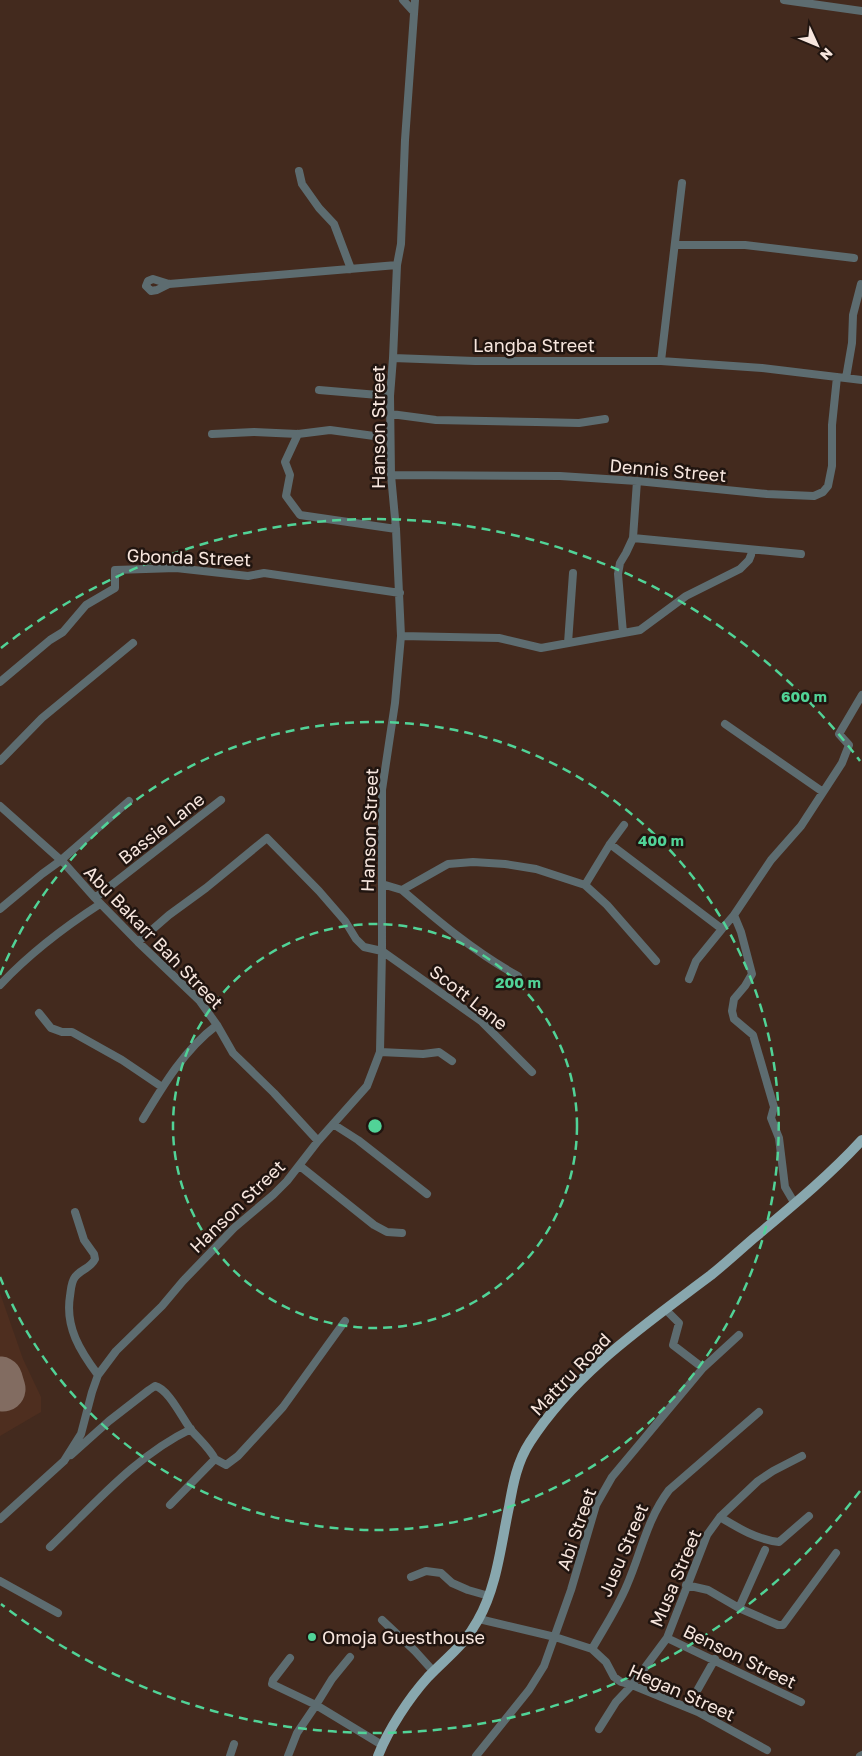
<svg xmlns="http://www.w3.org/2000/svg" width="862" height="1756" font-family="'Golos Text',sans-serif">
<rect width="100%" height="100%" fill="#432a1e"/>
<path fill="#4e2e1f" d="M0,1293L23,1359L41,1397V1412L0,1436Z"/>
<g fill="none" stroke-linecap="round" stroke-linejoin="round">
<path stroke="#826c61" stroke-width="45" d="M0,1379L3,1389"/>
<path stroke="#5d6c70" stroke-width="8" d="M403,0L414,12
M784,0L862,11
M299,171L302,184L319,208L334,224L351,269
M675,245H745L854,258
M169,284L157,290L151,291L146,286L148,281L153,279L169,284L397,265
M393,358L475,361H661L682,183
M661,361L762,368L862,380
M846,378L852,343L853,315L861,284
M319,390L390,396
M391,414L436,420L536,422L579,423L605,419
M212,434L254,432L298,434L330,430L389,438
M298,434L285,462L290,475L286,496L300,515L396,529
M391,475L560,476L637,481L767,494L814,496L823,492L828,486L832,466V425L837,377
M633,538L801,554
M623,633L618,574L620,563L626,553L633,538L637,481
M401,636L499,638L541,648L640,630L686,596L740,569L749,560L751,555
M568,643L573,573
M0,682L50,640L63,632L86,605L115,588V570L176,568L248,576L264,573L400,593
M725,724L823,792
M0,761L42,718L133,643
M0,806L64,863L95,898L138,942L199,1000L217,1025L233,1053L274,1093L318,1141
M610,844L722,929L734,915L741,932L752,974L745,986L734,999L732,1011L734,1019L753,1035L774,1107L771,1118L779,1138L785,1187L795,1204
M382,884L402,890L448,864L473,862L505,864L536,869L585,885L607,905L656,961
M585,885L610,844L624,825
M402,890C438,921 476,953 518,976
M95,898L221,800
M0,909L42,874L60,861L129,801
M734,915L771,860L801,826L842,763L849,745L839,734L862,695
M138,942L169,915L206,888L267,838L319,891L345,921L356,939L364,947L382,951L481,1021L532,1072
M689,979L696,961L722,929
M0,985C31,952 63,928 100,904
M39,1013L51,1028L62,1032H72L122,1060L162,1087
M380,1052L423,1054L439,1052L452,1061
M143,1119C164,1084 185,1049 217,1025
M333,1124L358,1140L427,1194
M300,1166L374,1225L387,1232L402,1233
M75,1212L84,1240L94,1254L95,1259C90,1269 81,1269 75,1277C71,1282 71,1290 70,1296C65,1327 80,1351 98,1375
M665,1309L679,1323L673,1345L703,1368
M71,1455L109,1421L149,1390L155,1386C169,1389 183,1420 192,1431C200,1440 210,1449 215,1459L170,1505
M215,1459L226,1465L238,1456L283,1407L345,1321
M720,1517C738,1528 758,1540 779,1542L809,1516
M0,1519L64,1461L81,1434L92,1392L98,1375L116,1351L162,1306L183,1281L234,1228L273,1195L287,1181L318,1141L367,1086L380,1052L382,951V790L395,703L401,636L396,529L391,475L390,396L393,358L397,265L401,244L405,140L415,0
M50,1547C94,1505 135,1456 191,1429
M411,1577L426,1571L441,1573L452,1583L468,1590L489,1596
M0,1581L58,1613
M686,1585L708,1590L739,1608L778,1625H783L836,1553
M739,1608L765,1550
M479,1619L555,1637L592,1649L606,1662L614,1677L621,1682L632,1685L698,1712L767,1750
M382,1620L415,1651L434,1672
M667,1638L801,1702
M592,1649C604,1628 618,1607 627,1585C641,1553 647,1519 669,1490L759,1412
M290,1658L273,1680L272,1684L316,1705L332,1679L350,1657
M698,1689L715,1659
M599,1729L616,1702L632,1685L667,1638L707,1535L720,1517L758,1481L773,1471L802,1456
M230,1756L234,1744
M288,1756L297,1733L316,1705L382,1745
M476,1756L529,1690L544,1666L571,1590L596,1505L612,1477L703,1368L739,1335
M860,1756L862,1755"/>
<path stroke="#88a7ae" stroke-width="10" d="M378,1756C388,1730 409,1698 428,1677C447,1657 464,1646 478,1620C497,1587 501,1544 509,1507C513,1484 517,1462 530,1442C575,1372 646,1324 711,1275C726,1263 740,1250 754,1238C791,1207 829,1176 862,1140"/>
</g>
<g fill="none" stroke="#51d397" stroke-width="2.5" stroke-dasharray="9 6">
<circle cx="375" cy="1126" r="202"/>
<path d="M0 975A404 404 0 1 1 0 1277"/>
<path d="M860 1491A607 607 0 0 1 1 1604M1 648A607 607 0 0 1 860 761"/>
</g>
<circle fill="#51d397" stroke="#211510" stroke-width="2" cx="312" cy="1637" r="5"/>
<g text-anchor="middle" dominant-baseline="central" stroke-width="5" stroke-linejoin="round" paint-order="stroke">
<g font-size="18" fill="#f7e6de" stroke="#211510">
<text x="534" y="345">Langba Street</text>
<text transform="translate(378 427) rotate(-90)">Hanson Street</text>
<text transform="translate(668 470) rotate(5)">Dennis Street</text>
<text transform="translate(189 557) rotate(2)">Gbonda Street</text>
<text transform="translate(161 828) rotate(-38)">Bassie Lane</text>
<text transform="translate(369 830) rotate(-88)">Hanson Street</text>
<text transform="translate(154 937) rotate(46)">Abu Bakarr Bah Street</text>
<text transform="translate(469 997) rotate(38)">Scott Lane</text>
<text transform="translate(237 1206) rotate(-44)">Hanson Street</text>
<text transform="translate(570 1374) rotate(-46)">Mattru Road</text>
<text transform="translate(576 1529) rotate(-71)">Abi Street</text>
<text transform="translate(623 1550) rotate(-67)">Jusu Street</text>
<text transform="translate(675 1578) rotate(-67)">Musa Street</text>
<text transform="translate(740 1656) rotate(26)">Benson Street</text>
<text transform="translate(682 1692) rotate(24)">Hegan Street</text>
</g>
<g font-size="18" fill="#f7e6de" stroke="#211510" text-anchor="start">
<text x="322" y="1637">Omoja Guesthouse</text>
</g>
</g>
<circle cx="375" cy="1126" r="8" fill="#51d397" stroke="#211510" stroke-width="2.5"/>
<g font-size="15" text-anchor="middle" font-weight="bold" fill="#51d397" stroke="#211510" stroke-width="5" stroke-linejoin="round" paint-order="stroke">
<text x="804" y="702">600 m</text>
<text x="661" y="846">400 m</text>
<text x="518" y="988">200 m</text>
</g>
<g transform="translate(817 45) rotate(134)" stroke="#211510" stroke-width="4" paint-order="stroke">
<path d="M0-4L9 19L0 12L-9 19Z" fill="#f7e6de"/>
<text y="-8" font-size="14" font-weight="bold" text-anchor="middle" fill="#f7e6de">N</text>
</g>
</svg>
